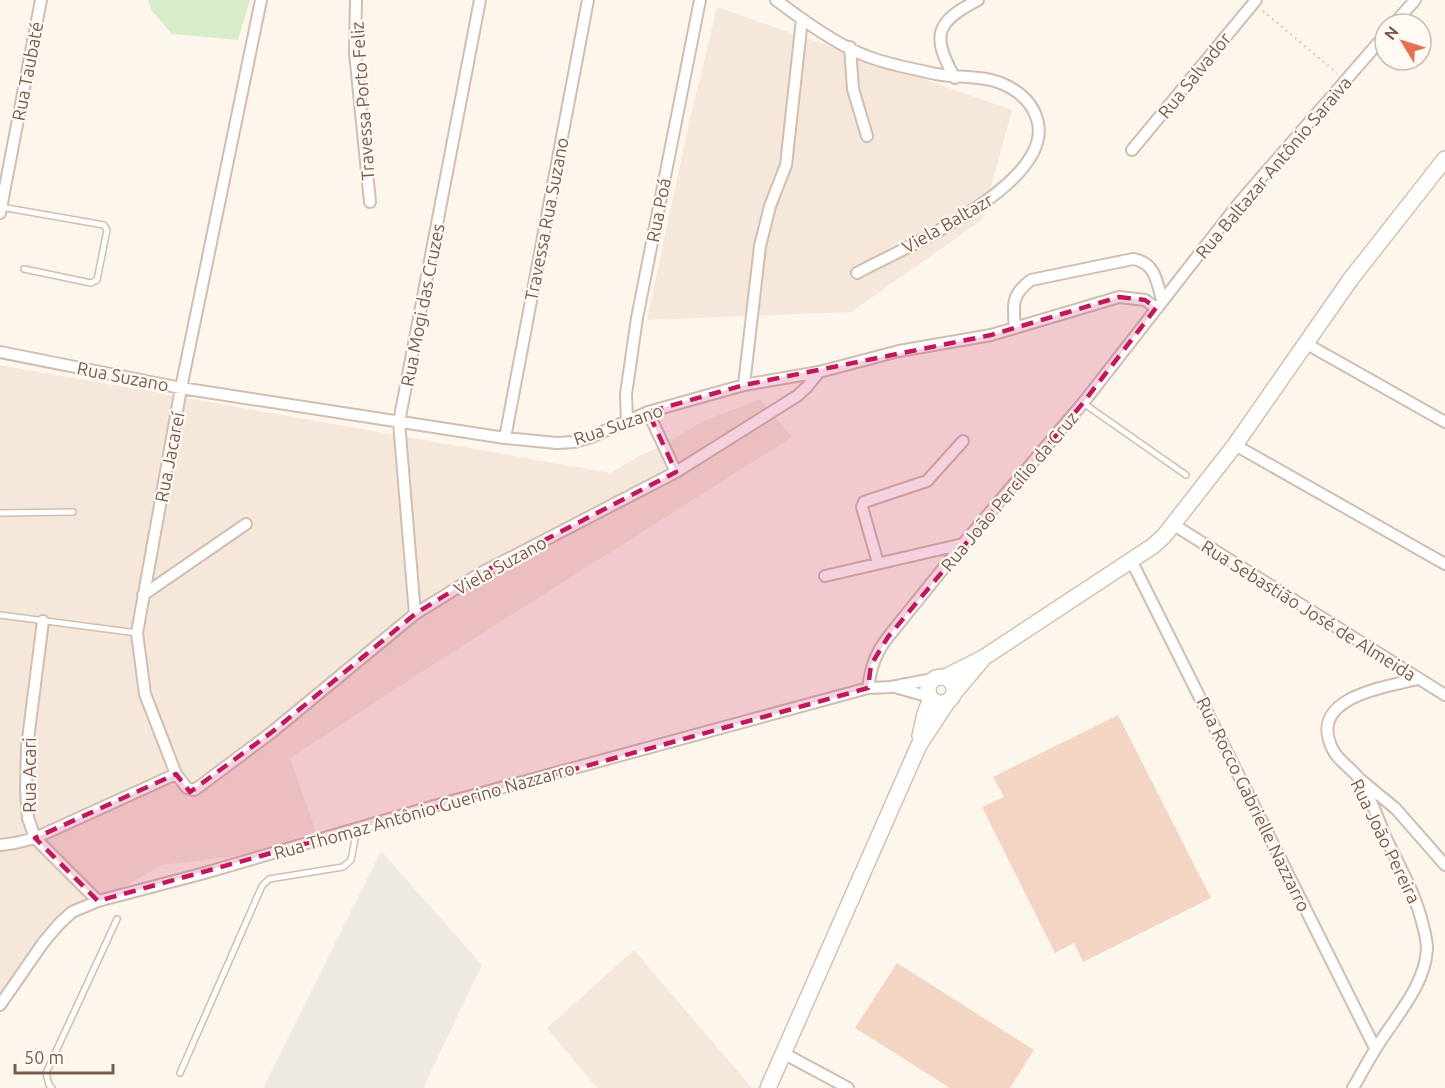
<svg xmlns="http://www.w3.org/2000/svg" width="1445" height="1088" font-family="Ubuntu,sans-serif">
<rect width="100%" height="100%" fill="#fdf6ec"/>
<path fill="#f5e8da" d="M717,7L1012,110L982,220L851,312L647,320L688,128Z
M0,365L611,473L639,456L666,444L701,422L760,399L792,437L437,662L290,758L316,832L242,855L162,865L48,930L0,995Z
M634,950L752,1088H597L547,1028Z"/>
<path fill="#efe9e4" d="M381,851L482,965L423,1088H263Z"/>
<path fill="#d8ecc9" d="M148,0H250L238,40L172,34L152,11Z"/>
<path fill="#f3d5c3" d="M1118,715L1211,898L1083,962L1074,943L1055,953L982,807L1004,797L993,777Z
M897,963L1034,1050L1010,1088H950L855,1028Z"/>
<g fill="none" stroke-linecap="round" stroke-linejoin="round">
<g stroke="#d1beb0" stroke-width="8">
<path id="lane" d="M1,207L104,225L107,230L97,280L91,283L24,269
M1083,403L1186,475
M0,513L73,512
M0,615L137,633
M180,1073L262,886L269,879L343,867L351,860L357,829
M52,1088L49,1085L46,1073L117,919"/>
</g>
<g stroke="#d1beb0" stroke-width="14">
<path id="street" d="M261,0L181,388L137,633L145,694L176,774L187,788L194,790L200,786L272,732L415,614L481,573L676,472L797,396L807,387L819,372
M356,0L355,53L370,202
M776,0C801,19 840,47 869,57C891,65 914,69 936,74C957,78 983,75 1003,84C1021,92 1034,104 1038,123C1051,186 901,249 857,273
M1394,24L1415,0
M850,47L853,89L867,136
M955,78C931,36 935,22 978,0
M1132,150L1256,0
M0,213L41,0
M1015,328C1013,305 1011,295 1031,280L1133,259C1155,262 1157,282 1162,300
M1305,343L1445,422
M0,352L181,388L505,438L557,443L574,442L591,437L648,412L744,385L819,372L899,351L991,335L1119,297L1145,300L1156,308
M744,385L760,246L770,206L786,165L802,19
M648,412L676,472
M627,421L626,394L637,318L700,0
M505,438L588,0
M1235,445L1445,564
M1174,525L1445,695
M1131,560L1375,1048
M878,563L862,507L864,502L927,481L963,441
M825,576L963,544
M143,595L246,524
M415,614L399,422L480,0
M43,621L27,747L26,790L28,818L35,838L98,901
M895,687L930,697
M868,688C871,667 875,654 888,637L963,544L1083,403L1239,203L1385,35
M1361,780L1396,809L1445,865
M0,845L15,843L35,838L176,774
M0,1005L43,943L59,924L72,912L98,901L201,874L434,806L868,688L891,687L933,679
M783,1053L848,1088
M1353,1088C1361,1074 1369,1059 1378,1045C1397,1015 1425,985 1427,949C1427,941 1425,933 1423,926C1416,894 1400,868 1386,838C1378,819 1371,798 1360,780C1353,769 1339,762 1333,750C1306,697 1384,688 1417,679"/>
</g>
<g stroke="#d6c0b0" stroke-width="18">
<path id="secondary" d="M928 690a13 13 0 1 1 26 0a13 13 0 1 1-26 0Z
M945,677L983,658L1153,546L1164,536L1235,445L1350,280L1445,159
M954,693L982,660
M920,736L925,714L931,698
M768,1088L919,745L948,701"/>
</g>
<path stroke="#d9b8a5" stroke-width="2" stroke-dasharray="1.5 4.5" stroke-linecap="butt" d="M1263,11L1337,73"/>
<use href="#lane" stroke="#fff" stroke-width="5"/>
<use href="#street" stroke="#fff" stroke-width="10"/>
<use href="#secondary" stroke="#fff" stroke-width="15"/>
</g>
<path fill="#c2185b" fill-opacity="0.2" stroke="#c2185b" stroke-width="4.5" stroke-dasharray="12 8" stroke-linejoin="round" d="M1119,297L1145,300L1156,308L1083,403L888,637L871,665L868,688L98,901L35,838L176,774L190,792L272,732L415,614L481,573L676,472L648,412L744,385L991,335Z"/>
<g text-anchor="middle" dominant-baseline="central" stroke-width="4.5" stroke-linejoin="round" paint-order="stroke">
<g font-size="18" fill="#7a5c4d" stroke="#fffaf3">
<text transform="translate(27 71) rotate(-79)">Rua Taubaté</text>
<text transform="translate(1194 75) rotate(-51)">Rua Salvador</text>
<text transform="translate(362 101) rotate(-94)">Travessa Porto Feliz</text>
<text transform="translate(1273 167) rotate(-50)">Rua Baltazar Antônio Saraiva</text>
<text transform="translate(658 210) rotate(-79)">Rua Poá</text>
<text transform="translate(546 219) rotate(-79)">Travessa Rua Suzano</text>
<text transform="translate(947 223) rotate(-30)">Viela Baltazr</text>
<text transform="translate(422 305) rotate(-79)">Rua Mogi das Cruzes</text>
<text transform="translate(123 376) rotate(11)">Rua Suzano</text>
<text transform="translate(618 424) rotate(-19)">Rua Suzano</text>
<text transform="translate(169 457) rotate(-79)">Rua Jacareí</text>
<text transform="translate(1009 491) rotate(-50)">Rua João Percílio da Cruz</text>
<text transform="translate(500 565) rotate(-29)">Viela Suzano</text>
<text transform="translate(1309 610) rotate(32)">Rua Sebastião José de Almeida</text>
<text transform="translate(29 775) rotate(-90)">Rua Acari</text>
<text transform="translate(1254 804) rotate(64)">Rua Rocco Gabrielle Nazzarro</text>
<text transform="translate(424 810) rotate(-16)">Rua Thomaz Antônio Guerino Nazzarro</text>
<text transform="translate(1386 841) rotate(64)">Rua João Pereira</text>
</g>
</g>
<g transform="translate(1403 42) rotate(308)"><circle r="28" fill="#fffaf3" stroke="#cabbb1" stroke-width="1.5"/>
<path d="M0-4.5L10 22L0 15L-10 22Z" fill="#e76f51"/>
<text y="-9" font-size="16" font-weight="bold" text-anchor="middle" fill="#7a5c4d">N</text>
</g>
<path d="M15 1064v9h98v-9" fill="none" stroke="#7a5c4d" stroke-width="3"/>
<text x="24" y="1064" font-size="18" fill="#7a5c4d" stroke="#fffaf3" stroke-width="4.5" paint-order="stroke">50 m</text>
</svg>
